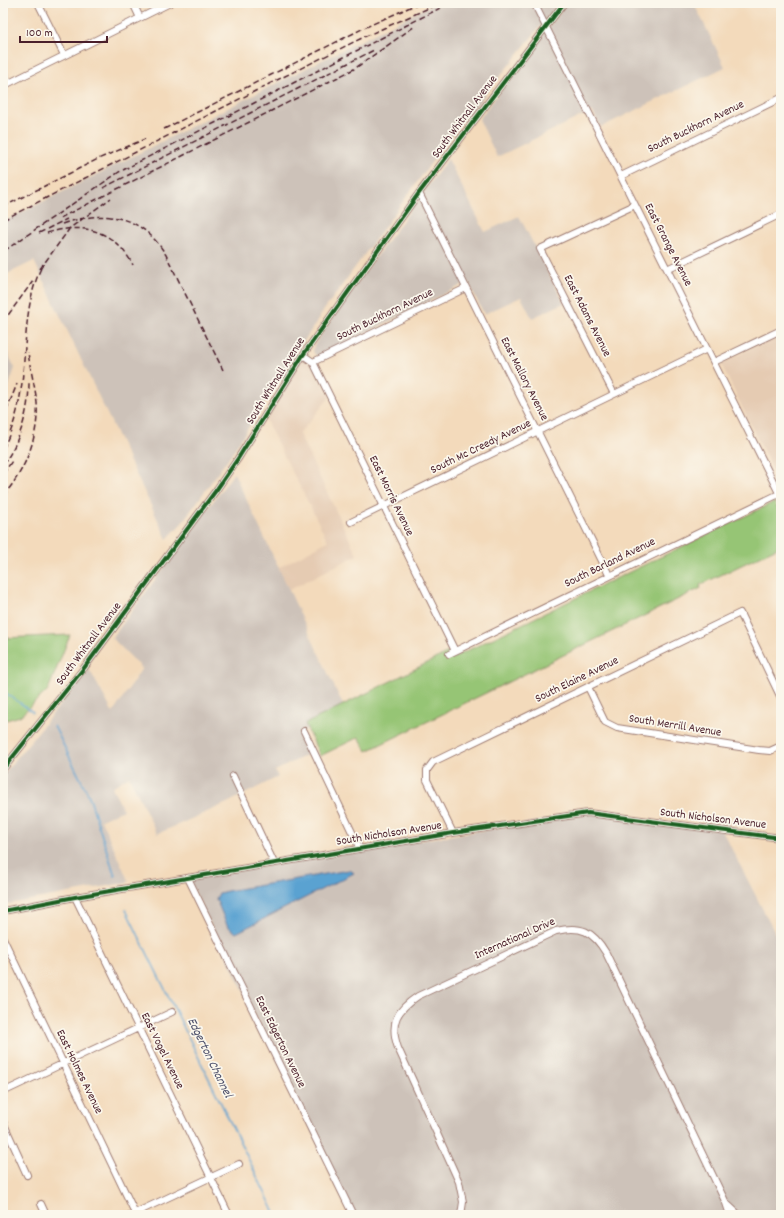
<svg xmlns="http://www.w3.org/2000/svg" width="784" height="1218" font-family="Dekko,sans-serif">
<rect width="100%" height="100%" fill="#fbf7ec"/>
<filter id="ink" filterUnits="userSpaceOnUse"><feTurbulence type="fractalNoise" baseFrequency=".025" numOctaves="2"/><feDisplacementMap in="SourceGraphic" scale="8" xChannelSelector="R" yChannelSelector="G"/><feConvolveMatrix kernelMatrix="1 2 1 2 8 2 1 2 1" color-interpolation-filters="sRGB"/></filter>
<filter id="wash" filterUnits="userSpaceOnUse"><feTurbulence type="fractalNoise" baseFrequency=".012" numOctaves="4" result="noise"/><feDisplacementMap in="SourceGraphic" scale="16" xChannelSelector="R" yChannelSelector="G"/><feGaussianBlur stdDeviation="0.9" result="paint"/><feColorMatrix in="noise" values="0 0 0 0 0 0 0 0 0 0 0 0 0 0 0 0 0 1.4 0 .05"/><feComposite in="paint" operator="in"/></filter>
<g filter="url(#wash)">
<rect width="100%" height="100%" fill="#f3dabb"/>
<path fill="#e5cbb2" d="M3,63L12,81L3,86Z
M781,333V484L777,479L721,364Z
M303,355L313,362L330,397L299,434L357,555L289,590L278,568L328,541L264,417Z"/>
<path fill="#cdc2b9" d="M435,3H559L439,152L324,310L232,453L182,523L167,539L34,261L3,276V222Z
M567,3H694L725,67L601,127L592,111L497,157L479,119Z
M448,159L485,232L519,216L564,303L532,318L521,297L484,314L468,282L320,356L315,355L313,351L314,345L362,276Z
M3,344L15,368L3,403Z
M234,473L343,705L305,724L307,729L299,733L309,754L275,771L278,777L227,803L157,834L129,776L112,787L123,810L101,820L129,882L3,905V775L89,669L113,713L142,668L112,638Z
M588,813L722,830L781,945V1215H353L188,878Z"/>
<path fill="#96c574" stroke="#707250" d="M774,502L781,514V546L700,585L701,588L367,751L359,737L320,756L305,724L449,652L452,658Z
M70,635L48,690L20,716L3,721V638Z"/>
<path fill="#5aa2d1" stroke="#52607e" d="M349,870L353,872L354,873L236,933L227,925L216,899L219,893L227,891Z"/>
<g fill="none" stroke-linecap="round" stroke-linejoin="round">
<path stroke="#5aa2d1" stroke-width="1.5" d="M3,691L33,712
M54,726L89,796L115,876
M126,910L276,1215"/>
</g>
</g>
<g filter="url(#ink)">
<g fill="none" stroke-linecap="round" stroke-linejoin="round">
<g stroke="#9e7c73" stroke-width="8">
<path id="minor" d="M38,3L64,55
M133,3L140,18
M534,3L781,497
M3,86L170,3
M621,176L781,98
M419,193L609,575
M667,269L781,214
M303,355L313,362L455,651
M313,362L466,288
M714,362L781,330
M614,394L540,249L635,205
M351,522L707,349
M449,654L781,493
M588,687L605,722L617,728L759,750L770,751L781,746
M304,731L360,849
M3,769L84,668L217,489L237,460L303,355L419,193L564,3
M233,776L274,863
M453,833L427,780V770L433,762L740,613L781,698
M188,878L353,1215
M75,897L229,1215
M3,911L75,897L453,833L588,813L781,838
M3,938L136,1215
M3,1092L172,1012
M3,1122L27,1175
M41,1204L46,1215
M727,1204L739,1215
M131,1215L239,1164
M461,1215L463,1202L459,1182L398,1048C389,1022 397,1010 418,996L556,931C581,925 593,931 606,953L726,1203L730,1215"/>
</g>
<use href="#minor" stroke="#fff" stroke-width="6"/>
<path stroke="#4a1f2b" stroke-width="1.5" stroke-dasharray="6 3" stroke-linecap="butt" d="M164,129L364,28L419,3
M103,188L374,50
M3,207L98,159L145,139
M60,218L354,69L415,26
M3,220L269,84L366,36L431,7
M62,224C105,209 142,215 166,255L223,370
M39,233L67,219
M47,233C84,222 114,230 133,265
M4,251L119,172L450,3
M40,269L70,228L111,198
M3,322L33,281
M3,419L17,384
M3,449C10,434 16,419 19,402C28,357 21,307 43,264
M3,465C20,441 29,412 29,382
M3,474L12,461
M3,496C25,471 39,437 37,403C35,386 30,369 28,352"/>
<g stroke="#fbf7ec" stroke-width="6">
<path id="cycleway" d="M3,769L84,668L217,489L237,460L303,355L419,193L564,3
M3,911L75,897L453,833L588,813L781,838"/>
</g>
<use href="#cycleway" stroke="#1b5e20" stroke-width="4"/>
</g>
</g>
<g text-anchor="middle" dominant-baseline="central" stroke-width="3.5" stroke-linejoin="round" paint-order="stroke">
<g font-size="12" fill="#4a1f2b" stroke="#fbf7ec">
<text transform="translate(465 117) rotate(-53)">South Whitnall Avenue</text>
<text transform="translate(696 127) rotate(-26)">South Buckhorn Avenue</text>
<text transform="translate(668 245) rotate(63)">East Grange Avenue</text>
<text transform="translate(385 315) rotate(-26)">South Buckhorn Avenue</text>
<text transform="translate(587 316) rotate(63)">East Adams Avenue</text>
<text transform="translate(524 379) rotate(63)">East Mallory Avenue</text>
<text transform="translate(276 381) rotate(-58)">South Whitnall Avenue</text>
<text transform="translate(481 447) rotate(-26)">South Mc Creedy Avenue</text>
<text transform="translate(391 496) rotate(64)">East Morris Avenue</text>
<text transform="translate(610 563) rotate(-26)">South Barland Avenue</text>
<text transform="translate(89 644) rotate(-53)">South Whitnall Avenue</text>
<text transform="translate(577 680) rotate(-26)">South Elaine Avenue</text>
<text transform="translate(675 726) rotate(9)">South Merrill Avenue</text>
<text transform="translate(713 819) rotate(7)">South Nicholson Avenue</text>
<text transform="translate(389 834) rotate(-9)">South Nicholson Avenue</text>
<text transform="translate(515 939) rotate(-24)">International Drive</text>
<text transform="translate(280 1042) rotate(64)">East Edgerton Avenue</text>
<text transform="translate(162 1051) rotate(64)">East Vogel Avenue</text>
<text transform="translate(79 1072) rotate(64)">East Holmes Avenue</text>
</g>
<g font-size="13" font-style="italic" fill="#50536d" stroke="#fbf7ec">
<text transform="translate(209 1058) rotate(64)">Edgerton Channel</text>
</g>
</g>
<rect width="784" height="1218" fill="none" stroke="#fbf7ec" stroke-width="16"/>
<path d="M20 36v6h87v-6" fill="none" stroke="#4a1f2b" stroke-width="2"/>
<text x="26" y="36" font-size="12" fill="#4a1f2b" stroke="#fbf7ec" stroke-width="3" paint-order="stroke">100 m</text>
</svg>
